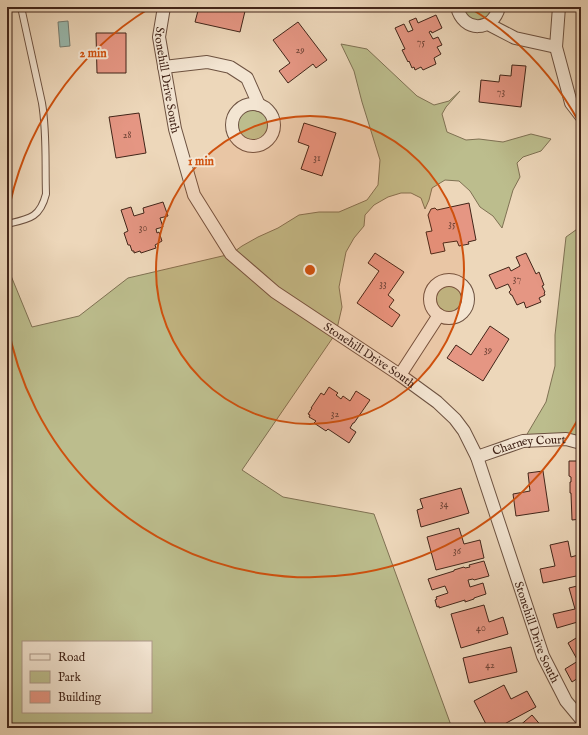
<svg xmlns="http://www.w3.org/2000/svg" width="588" height="735" font-family="'IM FELL English',serif">
<rect width="100%" height="100%" fill="#edd7ba"/>
<filter id="stains"><feTurbulence type="fractalNoise" baseFrequency=".005" numOctaves="4"/><feColorMatrix values="0 0 0 0 .2 0 0 0 0 .09 0 0 0 0 .02 0 0 0 .5 -.17"/></filter>
<radialGradient id="worn" r=".72"><stop offset=".6" stop-color="#630" stop-opacity="0"/><stop offset="1" stop-color="#630" stop-opacity=".3"/></radialGradient>
<path fill="#bcbd8d" stroke="#7f7153" fill-rule="evenodd" d="M457,7H499L497,14L474,26Z
M341,44L367,49L417,96L434,105L449,101L460,91L446,107L442,114L447,132L466,140L479,139L503,142L531,134L551,139L541,151L523,157L517,163L520,177L513,190L502,228L493,216L480,207L470,191L459,181L445,180L432,188L429,200L425,209L421,198L411,193H401L388,197L374,205L365,215L364,226L354,238L346,252L339,287L342,307L336,333L242,470L283,497L374,514L452,728H7V266L32,327L79,316L128,278L231,254L242,246L258,237L278,228L299,215L319,212H339L367,200L378,185L380,160L362,102L354,71ZM23,642H151V712H23Z
M232 125a21 21 0 1 1 42 0a21 21 0 1 1-42 0Z
M580,227H581V443L523,441L546,402L555,366V335L566,237Z
M430 299a19 19 0 1 1 38 0a19 19 0 1 1-38 0Z"/>
<path fill="#99baaf" stroke="#767e73" d="M68,21L70,46L60,47L58,22Z"/>
<path fill="#e59683" stroke="#422519" d="M199,7H246L240,32L195,22Z
M436,15L442,28L432,33L431,31L429,32L433,39L438,37L442,45L437,47L441,54L434,58L436,64L423,70L421,67L415,70L414,67L412,68L409,61L408,62L402,50L405,49L395,28L404,24L408,32L413,30L409,21L416,18L418,23Z
M298,22L327,60L316,68L313,64L288,83L279,71L290,63L273,40Z
M96,33H126V73H97Z
M512,65L526,66L521,107L479,102L481,80L499,82L500,75L511,76Z
M139,113L146,153L116,158L109,117Z
M304,123L336,133L322,176L301,169L309,146L298,142Z
M163,202L168,216L160,218L163,227L156,229L157,233L159,232L162,241L155,245L156,248L141,253L140,251L134,253V251H132L130,245H128L124,233L128,231L121,210L131,207L134,216L144,213L143,208Z
M469,203L476,240L468,242L469,244L459,246L457,241L443,243L445,251L431,254L426,232L432,231L428,215L431,209L435,208L437,210Z
M375,253L404,272L388,295L394,300L389,307L400,315L392,327L357,303L379,271L368,263Z
M526,253L536,274L539,272L544,285L542,286L545,292L544,293L545,295L539,298L541,302L526,308L524,302L517,305L512,295H511L509,292L511,290L508,284L496,289L489,275L509,267L511,271L520,266L516,257Z
M490,326L509,339L483,381L447,358L456,345L471,355Z
M329,387L338,393L336,395L341,399L343,396L350,401L356,391L370,400L354,423H353L350,428L356,432L349,443L328,429L326,431L314,423L316,421L309,417L310,415L308,414L312,408H311L321,393L324,395Z
M569,461H581V519L572,520L571,493H570V482H571V477L569,476Z
M543,471L549,511L516,516L513,494L530,491L528,473Z
M461,488L469,513L421,527L417,510L423,508L420,499Z
M459,528L464,544L480,540L484,558L436,570L427,537Z
M568,541L571,557L578,555L581,567V575L543,583L540,569L555,566L550,545Z
M484,561L489,576L474,580L473,579L468,580L470,587L483,583L486,594L474,598V599L465,602V600L439,608V606L437,607L435,600L437,599L436,597L448,593L445,586L432,590L428,579L454,571V570L464,567L465,568L470,567L469,565Z
M581,585V621L557,628L553,614L575,609L569,588Z
M484,605L489,622L503,617L508,634L461,648L451,614Z
M581,635V676L572,682L565,669L578,661L568,643Z
M511,647L517,672L469,683L463,658Z
M504,685L511,699L527,691L536,707L497,728H488L474,701Z
M532,715L543,728H517Z"/>
<g fill="none" stroke-linecap="round" stroke-linejoin="round">
<g stroke="#6d5241" stroke-width="8">
<path id="service" d="M7,224C29,219 40,218 46,194C45,164 47,133 42,103L21,7"/>
</g>
<g stroke="#6d5241" stroke-width="14">
<g id="minor">
<path id="s1" d="M164,7L159,37L175,129L194,195L231,254L275,292L400,375L437,402L455,419L464,431L477,457L543,656L566,701L581,719"/>
<path d="M457,7C463,33 493,32 499,7"/>
<path d="M559,7L556,47L571,103L581,116"/>
<path d="M488,24L515,38L556,47"/>
<path d="M164,67L207,62L230,67L247,78L259,105"/>
<circle cx="253" cy="125" r="21"/>
<circle cx="449" cy="299" r="19"/>
<path d="M400,375L439,315"/>
<path id="s2" d="M477,457L523,441L566,439L581,443"/>
</g>
</g>
<use href="#service" stroke="#f3e5d2" stroke-width="6"/>
<use href="#minor" stroke="#f3e5d2" stroke-width="12"/>
</g>
<circle cx="310" cy="270" r="154" fill="#cf510e" fill-opacity=".12"/>
<g fill="none" stroke="#cf510e" stroke-width="2">
<circle cx="310" cy="270" r="154"/>
<path d="M580 416A307 307 0 0 1 7 321M7 219A307 307 0 0 1 150 8M470 8A307 307 0 0 1 580 124"/>
</g>
<g text-anchor="middle" dominant-baseline="central" stroke-width="4" stroke-linejoin="round" paint-order="stroke">
<g font-size="10" fill="#6b4134">
<text x="421" y="42">75</text>
<text x="300" y="50">29</text>
<text x="501" y="92">73</text>
<text x="127" y="135">28</text>
<text x="317" y="158">31</text>
<text x="452" y="224">35</text>
<text x="143" y="228">30</text>
<text x="517" y="279">37</text>
<text x="383" y="284">33</text>
<text x="488" y="350">39</text>
<text x="335" y="414">32</text>
<text x="444" y="504">34</text>
<text x="457" y="551">36</text>
<text x="481" y="628">40</text>
<text x="490" y="665">42</text>
</g>
<g font-size="12" fill="#422519" stroke="#f3e5d2">
<text stroke="none"><textPath href="#s1" startOffset="74">Stonehill Drive South</textPath></text>
<text stroke="none"><textPath href="#s1" startOffset="434">Stonehill Drive South</textPath></text>
<text stroke="none"><textPath href="#s2" startOffset="54">Charney Court</textPath></text>
<text stroke="none"><textPath href="#s1" startOffset="770">Stonehill Drive South</textPath></text>
</g>
</g>
<circle cx="310" cy="270" r="6" fill="#cf510e" stroke="#f3e5d2" stroke-width="2"/>
<g font-size="12" text-anchor="middle" font-weight="bold" fill="#cf510e" stroke="#f3e5d2" stroke-width="4" stroke-linejoin="round" paint-order="stroke">
<text x="93" y="57">2 min</text>
<text x="201" y="165">1 min</text>
</g>
<rect width="588" height="735" fill="none" stroke="#edd7ba" stroke-width="24"/>
<rect x="8" y="8" width="572" height="719" fill="none" stroke="#422519" stroke-width="2"/>
<rect x="12" y="12" width="564" height="711" fill="none" stroke="#422519"/>
<rect x="22" y="641" width="130" height="72" fill="#f3e5d2" stroke="#ac9888"/>
<rect x="30" y="654" width="20" height="6" fill="#f3e5d2" stroke="#ac9888"/>
<text x="58" y="661" font-size="12" fill="#422519">Road</text>
<rect x="30" y="671" width="20" height="12" fill="#bcbd8d" stroke="#ac9888"/>
<text x="58" y="681" font-size="12" fill="#422519">Park</text>
<rect x="30" y="691" width="20" height="12" fill="#e59683" stroke="#ac9888"/>
<text x="58" y="701" font-size="12" fill="#422519">Building</text>
<rect width="100%" height="100%" filter="url(#stains)"/>
<rect width="100%" height="100%" fill="url(#worn)"/>
</svg>
